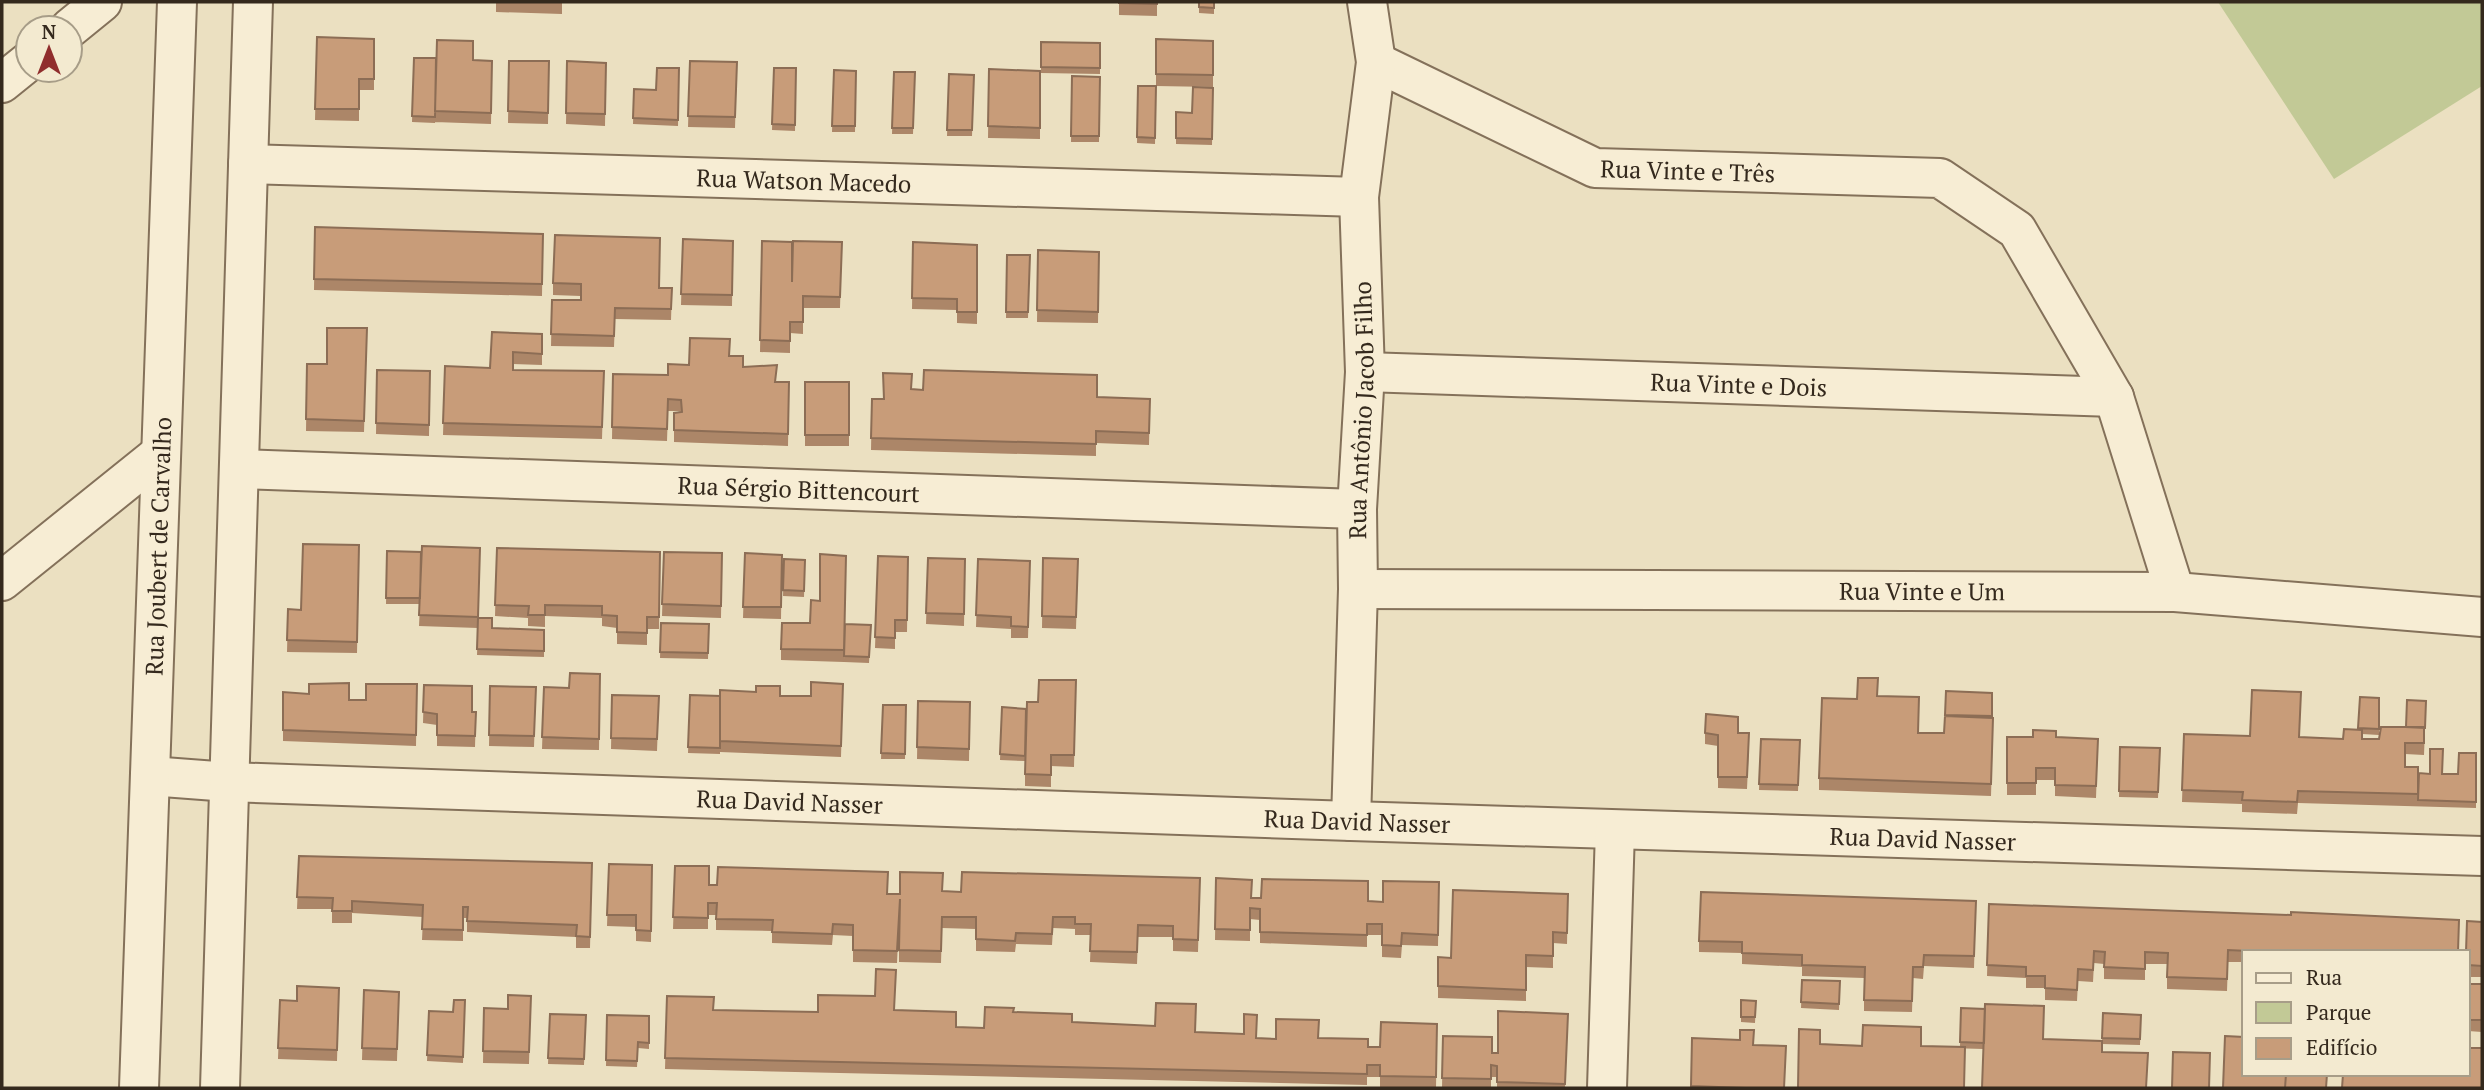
<svg xmlns="http://www.w3.org/2000/svg" width="2484" height="1090" font-family="'PT Serif',serif">
<rect width="100%" height="100%" fill="#ebe0c1"/>
<path fill="#c2c996" d="M2218,2H2482V86L2334,179Z"/>
<g fill="none" stroke-linecap="round" stroke-linejoin="round">
<g stroke="#84715a" stroke-width="42">
<g id="minor">
<path d="M70,28L102,2"/>
<path id="s1" d="M1376,62L1595,168L1940,178L2017,230L2114,397L2175,592"/>
<path d="M2,83L28,62"/>
<path id="s2" d="M248,164L1359,197"/>
<path id="s3" d="M1365,372L2114,397"/>
<path id="s4" d="M239,469L1357,509"/>
<path d="M2,581L161,453"/>
<path id="s5" d="M1358,589L2175,592L2482,617"/>
<path id="s6" d="M150,776L229,782L1351,821L2482,856"/>
<path id="s7" d="M1351,821L1358,589L1357,509L1365,372L1359,197L1376,62L1367,2"/>
<path d="M1607,1088L1615,830"/>
</g>
</g>
<g stroke="#84715a" stroke-width="42">
<g id="tertiary">
<path id="s8" d="M139,1088L177,2"/>
<path d="M220,1088L253,2"/>
</g>
</g>
<use href="#minor" stroke="#f7edd4" stroke-width="38"/>
<use href="#tertiary" stroke="#f7edd4" stroke-width="38"/>
</g>
<path fill="#ac8668" d="M496,2H562V14L496,12Z
M1057,2H1101V3Z
M1119,2H1157V16L1119,15Z
M1199,2H1214V14L1199,13Z
M317,37L374,39V90H359V121L315,120Z
M1156,39L1213,41V87L1156,86Z
M437,40L473,60L492,61L491,124L435,122Z
M1041,42L1100,43V74L1041,73Z
M414,58H436L435,123L412,122Z
M509,61H549L548,124L508,123Z
M567,61L606,63L605,126L566,124Z
M690,61L737,62L735,128L688,127Z
M679,68L678,126L633,124L634,89L656,90Z
M774,68H796L795,131L772,130Z
M989,69L1040,71V139L988,138Z
M834,70L856,71L855,132H832Z
M894,72H915L913,134H892Z
M949,74L974,75L972,136H947Z
M1072,76L1100,77L1099,142H1071Z
M1138,86H1156L1155,144L1137,143Z
M1213,88L1212,145L1176,144V112L1192,113Z
M315,227L543,234L542,296L314,290Z
M683,239L733,241L732,306L681,305Z
M762,241L792,282L842,242L840,308H803V334L790,333V353L760,352Z
M913,242L977,245V324L957,323V310L912,309Z
M1038,250L1099,252L1098,323L1037,322Z
M1007,255H1030L1028,318H1006Z
M553,283L672,288L671,320L615,319L614,347L551,346L552,300H581V296L553,295Z
M367,328L364,432L306,431L307,364H327Z
M542,334V365L513,364V370L604,371L602,439L443,435L445,366L490,368Z
M730,356L743,367L776,382H789L788,446L674,442V413L681,411H668L667,441L612,439L613,374L668,375L689,365Z
M377,370L430,371L429,436L376,434Z
M805,382H849V446H805Z
M911,389L1150,399L1149,445L1096,443V456L871,450L872,399H883Z
M359,545L357,653L287,652L288,609L301,610Z
M422,546L478,618L492,628L544,630V657L477,655L478,628L419,626L420,604H386L387,551L421,552Z
M497,548L660,552L659,629H647V645L617,644V628L602,626V618L545,616V627L528,626V618L495,616Z
M664,552L722,553L721,618L662,616Z
M745,553L782,555L781,619L743,618Z
M846,556L844,662L781,660V649L810,623L820,601Z
M878,556L908,557L907,632H895V649L875,648Z
M928,558L965,559L964,626L926,624Z
M1043,558L1078,559L1076,629L1042,628Z
M784,559L805,560L804,597L783,596Z
M978,559L1030,561L1028,638H1011V629L976,627Z
M661,623L709,624L708,659L660,658Z
M845,624L871,625L869,663L844,662Z
M600,674L599,750L542,749L544,687L569,688Z
M1076,680L1074,767L1051,766V787L1025,786V761L1000,760L1002,707L1026,709Z
M417,684L416,746L283,741V692L349,700H366Z
M843,684L841,757L720,752V754L688,753L690,695L811,696Z
M424,685L472,712H476L475,747L437,746V725L423,723Z
M490,686L536,687L534,747L489,746Z
M1946,691L1992,693V718L1993,729L1991,796L1819,790V778L1857,699L1878,696L1919,733H1944Z
M612,695L659,696L657,751L611,749Z
M2360,697L2379,698V735L2362,734V739H2379L2406,727L2426,701L2424,755L2405,754V767L2418,794L2442,774H2458L2476,753V808L2298,803L2297,814L2242,812V804L2182,802L2184,734L2343,739L2358,730Z
M918,701L970,702L969,761L917,759Z
M883,705H906L905,759H881Z
M1705,733H1738L1749,745L1747,789L1718,788V746L1705,744Z
M2007,737L2098,739L2096,798L2055,796V780H2036V795H2007Z
M1761,739L1800,740L1798,791L1759,790Z
M2120,747L2160,748L2158,798L2119,797Z
M299,856L592,863L590,948H576V937L467,932V918H463V941L422,940L423,917L352,913V923H332V909H297Z
M609,864L652,865L651,942L636,941V927L607,926Z
M675,866L709,885L888,894L943,891L961,892L1200,878L1198,952L1173,951V937H1138L1137,964L1090,962L1091,935H1075V929L1053,928L1052,945L1016,944L1015,952L976,951V929L942,928L941,963L899,962V918L897,963L853,962V936L833,935L832,945L772,943V931L716,930V915H708V929H673Z
M1216,878L1251,898L1383,902L1439,882L1438,946L1402,945L1401,958L1382,957V935H1367V947L1260,943V920L1250,919V941L1215,940Z
M1568,894L1567,944L1553,943V968L1526,967V1001L1438,998V957L1451,958Z
M1976,901L1974,968L1924,966L1923,979L1913,978L1912,1012L1864,1011V978L1802,976V967L1742,964V953L1699,952V941Z
M1989,904L2459,952H2244V962H2228L2227,991L2167,989V964H2145V980L2104,979V964L2094,963L2093,982L2078,981L2077,1001L2045,1000V988H2026V978L1987,976Z
M2482,922V977H2468V952Z
M1802,980L1840,981L1839,1010L1801,1008Z
M2468,984H2482V1032L2468,1031Z
M339,988L337,1061L278,1059L280,1000L297,1001Z
M364,990L399,992L397,1061L362,1060Z
M531,996L529,1064L483,1063L484,1008L508,1009Z
M667,996L714,1010L818,1012L875,996L895,1010L956,1027L984,1028L1013,1012L1072,1022L1257,1038H1319L1368,1047H1380L1437,1024L1436,1088L1380,1087V1077H1367V1085L665,1069Z
M465,1000L463,1063L427,1061L429,1011L453,1012Z
M1741,1000L1756,1001L1755,1023L1741,1022Z
M1961,1008L2043,1039L2102,1052L2147,1088L1983,1049L1820,1044L1960,1047Z
M2103,1013L2141,1015L2140,1045L2102,1044Z
M550,1014L586,1015L584,1065L548,1064Z
M1568,1014L1565,1088H1497V1077H1491V1088H1442L1443,1036L1492,1053H1498Z
M607,1015L649,1016V1049L638,1048L637,1067L606,1066Z
M1692,1038L1754,1045L1785,1088H1691Z"/>
<path fill="#c89c79" stroke="#8c6d55" stroke-width="2" d="M1119,2H1157V4L1119,3Z
M1199,2H1214V8L1199,7Z
M317,37L374,39V79H359V109H315Z
M1156,39L1213,41V75L1156,74Z
M437,40L473,41V60L492,61L491,113L435,111Z
M1041,42L1100,43V68L1041,67Z
M414,58H436L435,117L412,116Z
M509,61H549L548,113L508,111Z
M567,61L606,63L605,114L566,113Z
M690,61L737,62L735,117L688,116Z
M657,68H679L678,120L633,118L634,89L656,90Z
M774,68H796L795,125L772,124Z
M989,69L1040,71V128L988,126Z
M834,70L856,71L855,126H832Z
M894,72H915L913,128H892Z
M949,74L974,75L972,130H947Z
M1072,76L1100,77L1099,136H1071Z
M1138,86H1156L1155,138L1137,137Z
M1193,87L1213,88L1212,139L1176,138V112L1192,113Z
M315,227L543,234L542,284L314,279Z
M555,235L660,238L659,288H672L671,309L615,308L614,336L551,334L552,300H581V284L553,283Z
M683,239L733,241L732,295L681,294Z
M762,241L792,242V282L793,241L842,242L840,297L803,296V322H790V341L760,340Z
M913,242L977,245V312H957V299L912,298Z
M1038,250L1099,252L1098,312L1037,310Z
M1007,255H1030L1028,312H1006Z
M327,328H367L364,421L306,419L307,364H327Z
M492,332L542,334V354L513,352V370L604,371L602,427L443,423L445,366L490,368Z
M690,338L730,339L729,356H743V367L777,365L775,382H789L788,434L674,430V413L682,412L681,400L668,399L667,429L612,427L613,374L668,375V364L689,365Z
M377,370L430,371L429,425L376,423Z
M924,370L1097,375V397L1150,399L1149,433L1096,431V444L871,438L872,399H884L883,373L912,374L911,389L923,390Z
M805,382H849V435H805Z
M303,544L359,545L357,642L287,640L288,609L301,610Z
M422,546L480,548L478,617L419,615Z
M497,548L660,552L659,617H647V633L617,632V616L602,615V606L545,605V615H528L529,606L495,605Z
M387,551L421,552L420,598H386Z
M664,552L722,553L721,606L662,604Z
M745,553L782,555L781,607H743Z
M820,554L846,556L844,650L781,649L782,623H810L811,600L820,601Z
M878,556L908,557L907,620H895V638L875,637Z
M928,558L965,559L964,614L926,613Z
M1043,558L1078,559L1076,617L1042,616Z
M784,559L805,560L804,591L783,590Z
M978,559L1030,561L1028,627L1011,626V617L976,615Z
M478,618H492V628L544,630V651L477,649Z
M661,623L709,624L708,653L660,652Z
M845,624L871,625L869,657L844,656Z
M570,673L600,674L599,739L542,737L544,687L569,688Z
M1858,678H1878L1877,696L1919,697L1918,733H1944L1945,716L1993,718L1991,784L1819,778L1822,698L1857,699Z
M1039,680H1076L1074,755H1051V775L1025,774L1027,702H1038Z
M811,682L843,684L841,746L720,741V690L756,692V686H780V696H811Z
M349,683V700H366V684H417L416,735L283,730V692L309,694V684Z
M424,685L472,686V712H476L475,736L437,735V714L423,712Z
M490,686L536,687L534,736L489,735Z
M2252,690L2301,692L2299,737L2343,739L2344,729L2362,730V739H2379L2381,727H2424V743H2405V767H2418V794L2298,791L2297,802L2242,800L2243,792L2182,790L2184,734L2250,736Z
M1946,691L1992,693V716L1945,715Z
M612,695L659,696L657,739L611,738Z
M690,695L720,696V748L688,747Z
M2360,697L2379,698V729L2358,728Z
M2407,700L2426,701L2425,728L2406,727Z
M918,701L970,702L969,749L917,747Z
M883,705H906L905,754L881,753Z
M1002,707L1026,709L1025,756L1000,754Z
M1706,714L1738,717V733H1749L1747,777H1718V735L1705,733Z
M2033,730L2056,731V737L2098,739L2096,786L2055,785V768H2036V783H2007V737H2033Z
M1761,739L1800,740L1798,785L1759,784Z
M2120,747L2160,748L2158,792L2119,791Z
M2430,749H2443L2442,774H2458L2459,753H2476V802L2418,800L2419,773L2430,774Z
M299,856L592,863L590,937L576,936L577,925L467,921L468,907H463V930L422,929L423,905L352,901V911H332L333,898L297,897Z
M609,864L652,865L651,931L636,930V915H607Z
M675,866H709V885H717L718,867L888,872L887,894H900V872L943,873L942,891L961,892L962,872L1200,878L1198,940L1173,939V926L1138,925L1137,952L1090,951L1091,924H1075V917H1053L1052,934L1016,933L1015,941L976,939V917H942L941,951L899,950L900,899L897,951L853,950V925L833,924L832,934L772,932L773,920L716,919L717,903H708V918L673,917Z
M1216,878L1252,880L1251,898H1261L1262,879L1368,881V901L1383,902V881L1439,882L1438,935L1402,933L1401,946L1382,945V924H1367V935L1260,932V909L1250,908V930L1215,929Z
M1453,890L1568,894L1567,933L1553,932V956L1526,955V990L1438,986V957L1451,958Z
M1701,892L1976,901L1974,956L1924,955L1923,967H1913L1912,1001L1864,1000L1865,967L1802,965V955L1742,953V942L1699,941Z
M1989,904L2291,915V912L2459,920L2458,952H2248V951L2228,950L2227,979L2167,977L2168,953L2145,952V969L2104,967L2105,952L2094,951L2093,970L2078,969L2077,990L2045,988V976H2026V967L1987,965Z
M2467,921L2482,922V966L2468,965V952H2466Z
M876,969L896,970L894,1010L956,1012V1027L984,1028L985,1007L1014,1008L1013,1012L1072,1014V1022L1155,1026L1156,1003L1196,1004L1195,1032L1244,1034V1014L1257,1015L1256,1038L1276,1039V1019L1319,1020L1318,1038L1368,1039V1047H1380L1381,1022L1437,1024L1436,1077L1380,1076V1065H1367V1074L665,1058L667,996L714,997L713,1010L818,1012V995L875,996Z
M1802,980L1840,981L1839,1004L1801,1002Z
M2468,984H2482V1020H2468Z
M297,986L339,988L337,1050L278,1048L280,1000L297,1001Z
M364,990L399,992L397,1049L362,1048Z
M508,995L531,996L529,1052L483,1051L484,1008L508,1009Z
M454,1000H465L463,1057L427,1055L429,1011L453,1012Z
M1741,1000L1756,1001L1755,1017H1741Z
M1985,1004L2044,1006L2043,1039L2102,1041V1052L2148,1053L2146,1088H1982Z
M1961,1008L1985,1009L1984,1043L1960,1042Z
M1498,1011L1568,1014L1565,1084L1497,1082V1066L1491,1065V1079L1442,1078L1443,1036L1492,1037V1053H1498Z
M2103,1013L2141,1015L2140,1039L2102,1038Z
M550,1014L586,1015L584,1059L548,1058Z
M607,1015L649,1016V1043L638,1042L637,1061L606,1060Z
M1863,1025L1921,1027V1046L1965,1047L1964,1088H1798L1799,1029L1820,1030V1044L1862,1046Z
M1740,1030H1754L1753,1045L1786,1046L1784,1088H1746L1691,1086L1692,1038L1740,1040Z
M2225,1036L2244,1037V1074H2286L2285,1088H2223Z
M2468,1048H2482V1088H2342L2343,1074H2468Z
M2173,1052L2210,1053L2209,1088H2172Z
M2286,1074H2327L2326,1088H2285Z"/>
<g text-anchor="middle" dominant-baseline="central" stroke-width="7" stroke-linejoin="round" paint-order="stroke">
<g font-size="24" fill="#34291d" stroke="#f3ead0">
<text stroke="none"><textPath href="#s1" startOffset="336">Rua Vinte e Três</textPath></text>
<text stroke="none"><textPath href="#s2" startOffset="556">Rua Watson Macedo</textPath></text>
<text stroke="none"><textPath href="#s3" startOffset="374">Rua Vinte e Dois</textPath></text>
<text stroke="none"><textPath href="#s7" startOffset="411">Rua Antônio Jacob Filho</textPath></text>
<text stroke="none"><textPath href="#s4" startOffset="560">Rua Sérgio Bittencourt</textPath></text>
<text stroke="none"><textPath href="#s8" startOffset="542">Rua Joubert de Carvalho</textPath></text>
<text stroke="none"><textPath href="#s5" startOffset="564">Rua Vinte e Um</textPath></text>
<text stroke="none"><textPath href="#s6" startOffset="640">Rua David Nasser</textPath></text>
<text stroke="none"><textPath href="#s6" startOffset="1208">Rua David Nasser</textPath></text>
<text stroke="none"><textPath href="#s6" startOffset="1774">Rua David Nasser</textPath></text>
</g>
</g>
<rect width="2484" height="1090" fill="none" stroke="#34291d" stroke-width="7"/>
<rect x="2242" y="950" width="228" height="126" fill="#f3ead0" stroke="#a79d88" stroke-width="2"/>
<rect x="2256" y="973" width="35" height="10" fill="#f7edd4" stroke="#a79d88" stroke-width="2"/>
<text x="2306" y="985" font-size="21" fill="#34291d">Rua</text>
<rect x="2256" y="1002" width="35" height="21" fill="#c2c996" stroke="#a79d88" stroke-width="2"/>
<text x="2306" y="1020" font-size="21" fill="#34291d">Parque</text>
<rect x="2256" y="1038" width="35" height="21" fill="#c89c79" stroke="#a79d88" stroke-width="2"/>
<text x="2306" y="1055" font-size="21" fill="#34291d">Edifício</text>
<g transform="translate(49 49)"><circle r="33" fill="#f3ead0" stroke="#a79d88" stroke-width="2"/>
<path d="M0-5L12 26L0 18L-12 26Z" fill="#902e2d"/>
<text y="-10" font-size="19" font-weight="bold" text-anchor="middle" fill="#34291d">N</text>
</g>
</svg>
